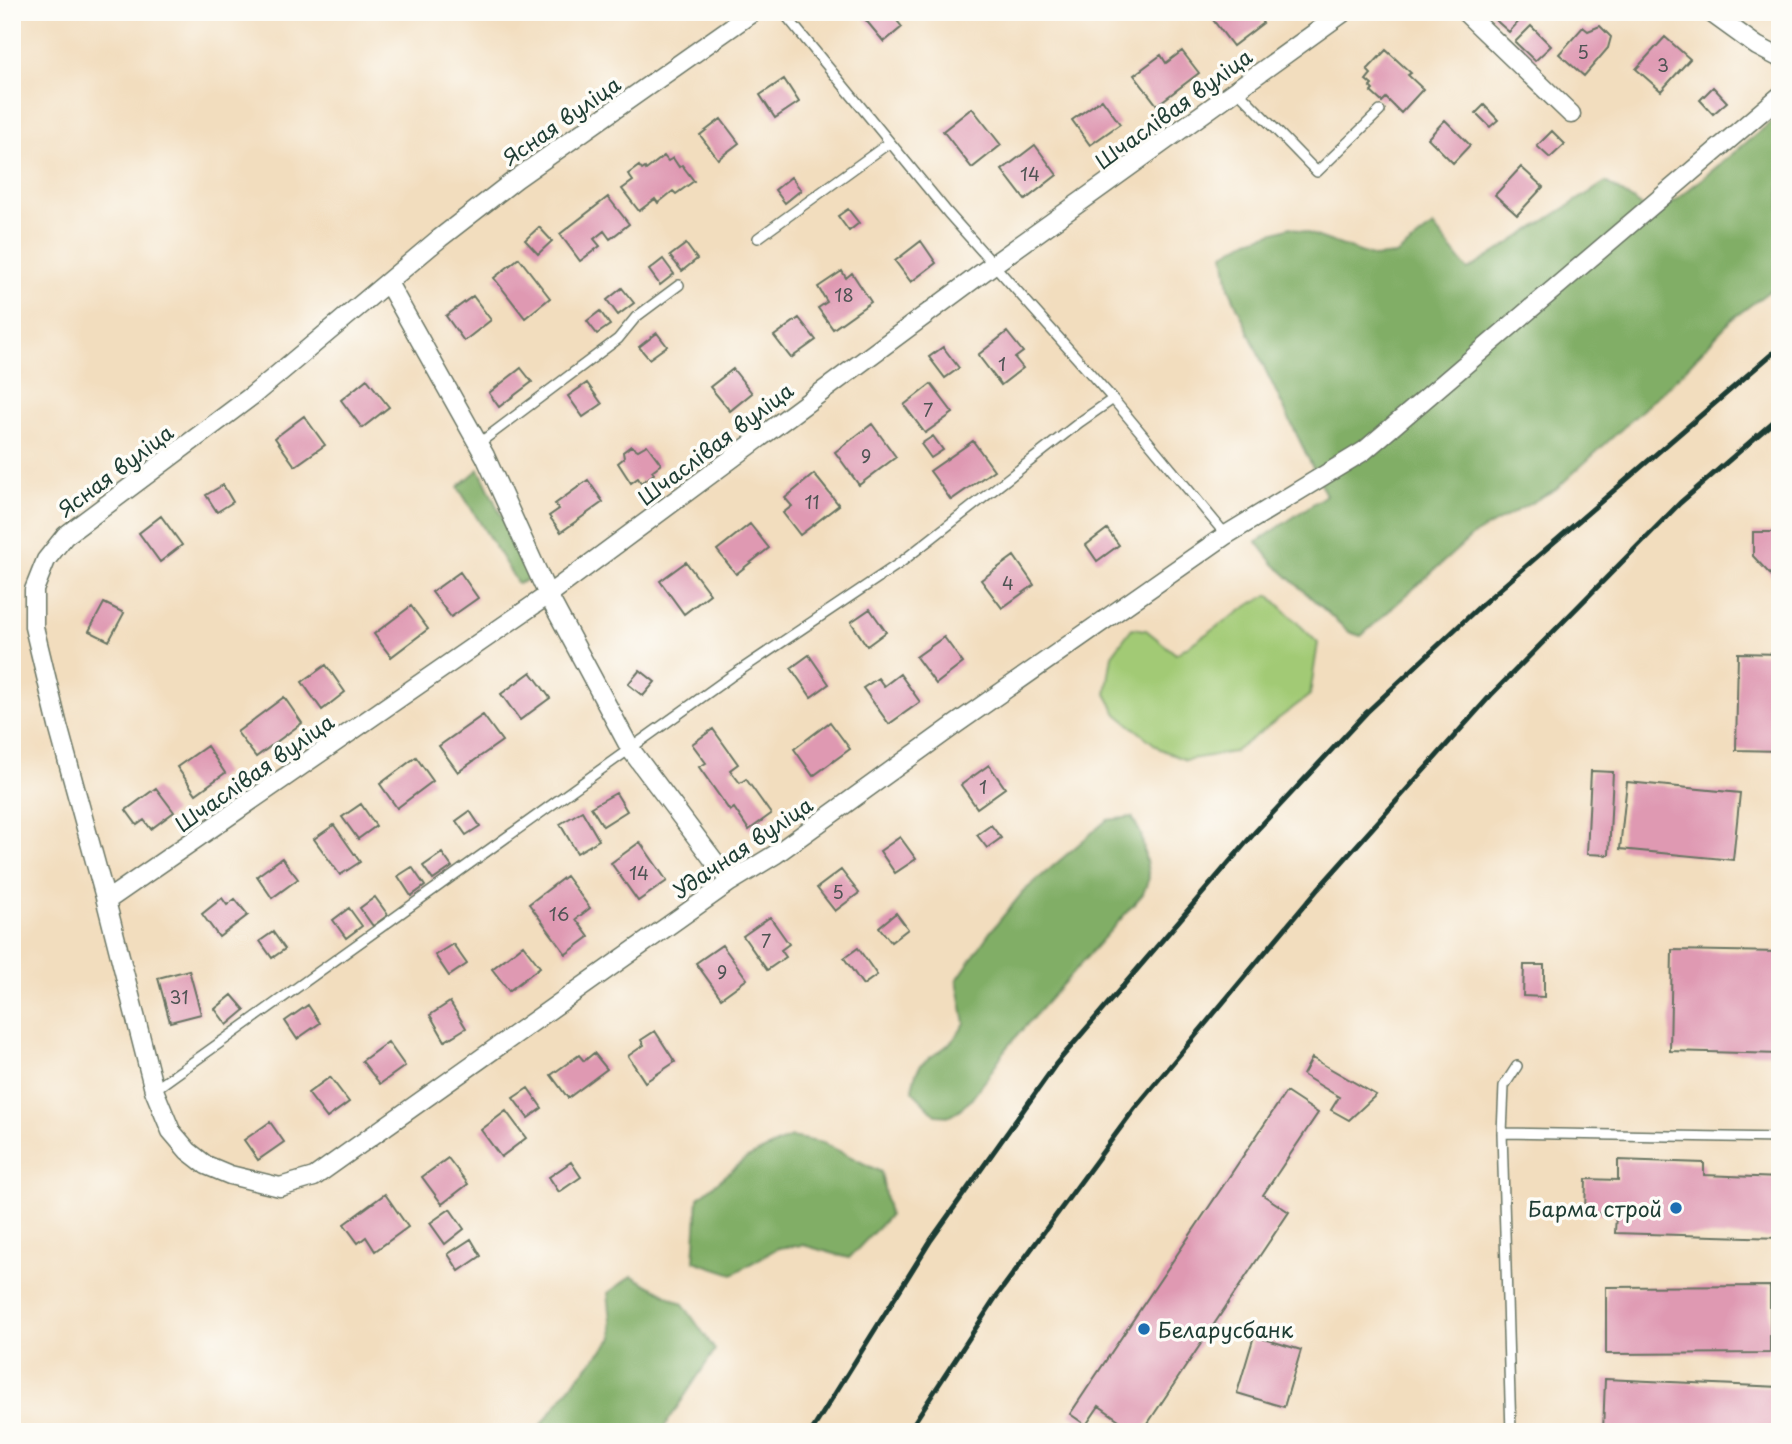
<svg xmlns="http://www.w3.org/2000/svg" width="1792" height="1444" font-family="'Playpen Sans',sans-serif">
<rect width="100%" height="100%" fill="#fdfcf7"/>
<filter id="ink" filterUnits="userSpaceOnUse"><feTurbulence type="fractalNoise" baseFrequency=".0143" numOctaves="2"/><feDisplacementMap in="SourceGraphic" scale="14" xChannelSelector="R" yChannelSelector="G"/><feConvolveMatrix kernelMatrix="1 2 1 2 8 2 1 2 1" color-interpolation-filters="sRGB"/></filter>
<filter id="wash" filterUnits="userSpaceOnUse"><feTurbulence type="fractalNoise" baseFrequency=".00686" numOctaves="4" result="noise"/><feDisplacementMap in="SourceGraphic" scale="28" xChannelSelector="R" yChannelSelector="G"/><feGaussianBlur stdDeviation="1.57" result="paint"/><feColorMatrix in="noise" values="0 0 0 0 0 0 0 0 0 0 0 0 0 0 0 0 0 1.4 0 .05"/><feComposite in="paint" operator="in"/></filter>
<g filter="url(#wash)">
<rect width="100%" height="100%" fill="#f2ddbe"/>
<path fill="#a2ca75" stroke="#608454" stroke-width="2" d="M1269,595L1318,643L1310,695L1234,752L1185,760L1160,749L1117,714L1106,694L1112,655L1132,628L1146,630L1176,654L1254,602Z"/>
<path fill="#81ae66" stroke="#50764d" stroke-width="2" d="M1780,115V283L1732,319L1674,381L1556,489L1472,536L1361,636L1349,632L1274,564L1257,542L1326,495L1266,371L1229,288L1224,254L1249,240L1291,227L1374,257L1396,255L1433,226L1468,270L1606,182L1643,207L1660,213Z
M479,469L531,578L518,584L458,487Z
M1132,817L1141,834L1149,878L1143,894L1006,1048L988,1077L970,1101L951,1116L936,1115L912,1091C916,1055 933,1061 952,1041C957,1037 961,1029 965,1023L957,980L990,932L1023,892L1107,820Z
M791,1137L823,1143L881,1172L889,1216L849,1258L803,1245L778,1248L733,1274L694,1261L698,1198L747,1158Z
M632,1276L683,1304L715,1350L661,1432H536L574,1382L613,1338L608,1293Z"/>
<g id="blocks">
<path fill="#df99b2" d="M870,12H890L902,27L884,42L864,18Z
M1207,12H1254L1263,23L1233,46Z
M1492,12H1514L1521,19L1509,32L1490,15Z
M1531,26L1551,46L1535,61L1515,42Z
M1600,26L1611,37L1608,48L1584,76L1559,54L1583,27L1588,31Z
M1665,37L1690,59L1661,91L1636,69Z
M1386,50L1411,73L1408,75L1423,89L1401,113L1386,98L1382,102L1371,92L1373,90L1370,87L1372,85L1366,80L1371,74L1367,70Z
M1182,51L1199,73L1157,105L1134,75L1161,55L1166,63Z
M784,79L799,102L775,118L760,95Z
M1713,87L1727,102L1713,114L1700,100Z
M1102,99L1120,124L1090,145L1072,120Z
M1484,105L1498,120L1490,127L1476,113Z
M972,108L1001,145L972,168L943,131Z
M721,119L739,143L718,159L700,135Z
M1445,120L1470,145L1453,163L1428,138Z
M1552,131L1565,144L1550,158L1537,146Z
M1035,145L1057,175L1025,200L1002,170Z
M664,156L668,161L673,158L679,167L682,165L694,181L676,194L673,191L658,203L655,199L639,211L622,189L633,181L628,174L639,166L642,170L645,168L646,170Z
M1521,167L1543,187L1517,215L1495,195Z
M791,177L801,190L785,203L775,190Z
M608,197L629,224L610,239L604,231L594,239L600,246L580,261L560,234Z
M848,209L859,223L849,231L838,216Z
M539,227L552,241L538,254L525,240Z
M921,241L936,263L911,282L895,261Z
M686,244L697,259L682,271L670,256Z
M519,258L550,298L525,318L494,278Z
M663,259L674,274L660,285L649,270Z
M842,271L846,278L852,273L871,302L833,329L818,308L827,302L818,287Z
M622,288L634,303L618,315L607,300Z
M473,296L491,320L464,341L446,316Z
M600,311L610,325L597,334L587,321Z
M799,318L816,340L791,358L774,336Z
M1007,332L1023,352L1015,358L1023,368L1001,385L978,355Z
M657,333L667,346L649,359L639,347Z
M943,347L959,368L945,378L929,357Z
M521,368L532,382L499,407L489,393Z
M733,369L752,393L730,411L710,387Z
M367,379L389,407L362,428L341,400Z
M587,383L602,404L583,417L568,396Z
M931,384L953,413L925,433L904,405Z
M304,416L325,445L295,466L275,438Z
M872,424L896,457L859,485L835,452Z
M933,436L943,450L931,458L921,444Z
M973,441L994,470L951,500L930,471Z
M647,445L661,464L652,471L654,474L641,483L638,478L631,483L618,463L624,458L623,452L631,446L638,450Z
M814,474L839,505L800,535L783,513L792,506L785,498Z
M588,480L603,502L561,532L549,516L559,509L555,504Z
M223,485L233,502L217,512L206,495Z
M161,516L182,545L160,562L139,533Z
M750,524L769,548L736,574L717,550Z
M1107,529L1119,545L1097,561L1086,545Z
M1753,532H1780V585L1753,556Z
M1014,556L1034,585L1002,608L981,580Z
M686,562L710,594L684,614L660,581Z
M460,572L478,598L451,617L432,592Z
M104,603L124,613L109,641L89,631Z
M411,606L428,629L391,657L374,634Z
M870,609L886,632L867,646L851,622Z
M944,637L963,663L936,684L916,657Z
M1738,653L1780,654V751L1736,750Z
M809,655L829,684L811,697L791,668Z
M326,665L345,692L322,710L302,682Z
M640,670L655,682L643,696L628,684Z
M531,672L550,698L520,720L501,694Z
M900,674L920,702L889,724L863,688L878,678L884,686Z
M284,697L302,723L256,757L237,732Z
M483,715L502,741L458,772L439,746Z
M830,722L850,749L813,776L794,749Z
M713,729L738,764L730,770L740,783L746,779L771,814L749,830L734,808L730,811L699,767L706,763L692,744Z
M207,746L225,773L196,794L177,767Z
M416,757L433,781L397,808L380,784Z
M989,765L1005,788L977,808L961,785Z
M1591,771L1613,772L1609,855L1587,854Z
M1627,782L1740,793L1733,860L1620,849Z
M156,788L174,812L151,829L144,820L137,825L126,810Z
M616,793L627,811L603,826L591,807Z
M361,804L376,826L358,839L342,817Z
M470,811L480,826L466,835L456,821Z
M582,811L599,840L577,853L560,824Z
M334,825L360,862L340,875L314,839Z
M991,825L1001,838L987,848L977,835Z
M900,837L916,859L895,873L880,851Z
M640,842L667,881L638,901L611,863Z
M442,853L452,867L433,880L423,866Z
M282,858L298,879L272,898L257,876Z
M412,867L425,886L411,896L398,876Z
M841,870L859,893L835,911L817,888Z
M566,876L590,908L576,919L589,937L566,954L529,904Z
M375,897L388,915L373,926L360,908Z
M222,898L227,905L235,899L248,915L219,937L202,914Z
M349,908L362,926L346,938L333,920Z
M896,913L908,929L891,942L879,927Z
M770,917L789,944L781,950L786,957L767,970L743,936Z
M273,932L285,949L272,958L260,941Z
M453,944L467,964L449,976L435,955Z
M523,945L540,967L509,991L492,969Z
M722,945L747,979L721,998L696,963Z
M858,948L877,975L863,985L844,958Z
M1672,950L1780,952V1054L1670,1051Z
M1524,965H1544V997L1523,996Z
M189,970L201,1014L170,1022L158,978Z
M232,995L245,1010L227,1025L215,1009Z
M450,1002L466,1028L445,1041L430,1015Z
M308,1005L320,1023L297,1039L285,1021Z
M655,1031L675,1062L645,1082L628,1056L644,1045L641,1040Z
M388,1042L405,1066L380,1084L362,1061Z
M594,1053L607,1069L568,1098L551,1075L579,1055L584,1061Z
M1312,1058L1376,1095L1349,1120L1331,1110L1339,1097L1303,1075Z
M330,1077L349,1102L327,1118L308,1093Z
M528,1088L542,1108L528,1118L513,1098Z
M1286,1092L1318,1113L1263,1195L1289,1212L1142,1432H1136L1099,1406L1086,1425L1070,1414Z
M506,1111L526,1138L501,1157L481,1130Z
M270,1122L284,1142L258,1160L244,1140Z
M448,1158L468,1184L442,1204L422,1177Z
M1618,1160L1704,1163V1175L1780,1178V1238L1615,1233L1616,1214L1585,1213L1586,1179L1618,1180Z
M571,1162L581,1177L559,1192L549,1177Z
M385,1194L408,1227L375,1251L366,1237L358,1243L344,1224Z
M450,1209L464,1229L445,1244L430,1223Z
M471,1239L481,1256L459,1271L448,1254Z
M1770,1286V1353L1606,1354V1287Z
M1254,1336L1301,1350L1284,1407L1237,1393Z
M1605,1379L1780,1387V1432H1603Z"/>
</g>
</g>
<g filter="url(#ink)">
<use href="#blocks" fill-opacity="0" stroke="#697564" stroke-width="2"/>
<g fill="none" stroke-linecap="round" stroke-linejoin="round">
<g stroke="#697564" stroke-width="12">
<path id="service" d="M783,12L948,213L1113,399L1226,535
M1237,90L1317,172L1380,111
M758,238L889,143
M478,444L618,339L636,317L679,285
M154,1090L730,677L900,563L1080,422L1113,399
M1502,1133L1780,1138
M1511,1432L1502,1133L1504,1086L1517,1066"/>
</g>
<g stroke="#697564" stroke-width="21">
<path id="minor" d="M753,12L516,179L440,238L253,395L65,536L46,560L34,590V627L58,726L106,901L154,1090L171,1131L188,1151L206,1165L230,1175L280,1187L314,1177L730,882L776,854L956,724L1226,535L1364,451L1780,96
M1465,12L1571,114
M1710,12L1757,46L1780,58
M388,283L485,456L548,595L631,750L730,882
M106,901L548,595L994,264L1344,12"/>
</g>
<use href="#service" stroke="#fff" stroke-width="9"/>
<use href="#minor" stroke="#fff" stroke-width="18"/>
<path stroke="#1f3d34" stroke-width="5" d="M811,1432L931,1240L1056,1064L1256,831L1367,712L1479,607L1780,347
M908,1432L996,1297L1135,1108L1318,889L1491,695L1680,503L1780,416"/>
</g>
</g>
<g fill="#1f6fb2" stroke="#fdfcf7" stroke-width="2.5">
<circle cx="1676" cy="1208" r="7"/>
<circle cx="1144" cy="1329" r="7"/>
</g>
<g text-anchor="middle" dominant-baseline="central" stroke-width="7" stroke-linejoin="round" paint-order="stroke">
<g font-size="18" fill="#4f5454">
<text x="1583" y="51">5</text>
<text x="1663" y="64">3</text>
<text x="1030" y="173">14</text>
<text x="844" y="294">18</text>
<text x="1002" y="363">1</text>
<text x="928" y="409">7</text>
<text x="866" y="455">9</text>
<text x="812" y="501">11</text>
<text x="1008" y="582">4</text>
<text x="983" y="786">1</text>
<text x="639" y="872">14</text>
<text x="838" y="891">5</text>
<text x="559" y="913">16</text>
<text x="766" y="940">7</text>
<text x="722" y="971">9</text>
<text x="179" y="996">31</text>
</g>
<g font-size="21" fill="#1f3d34" stroke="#fdfcf7">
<text transform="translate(1173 108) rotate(-36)">Шчаслівая вуліца</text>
<text transform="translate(561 120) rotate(-35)">Ясная вуліца</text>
<text transform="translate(715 443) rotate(-37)">Шчаслівая вуліца</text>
<text transform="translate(115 470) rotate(-37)">Ясная вуліца</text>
<text transform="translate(254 772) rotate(-35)">Шчаслівая вуліца</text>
<text transform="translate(742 847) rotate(-34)">Удачная вуліца</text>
</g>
<g font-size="21" fill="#1f3d34" stroke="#fdfcf7" text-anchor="end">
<text x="1662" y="1208">Барма строй</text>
<text x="1158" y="1329" text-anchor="start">Беларусбанк</text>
</g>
</g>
<rect width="1792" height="1444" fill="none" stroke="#fdfcf7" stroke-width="42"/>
</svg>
